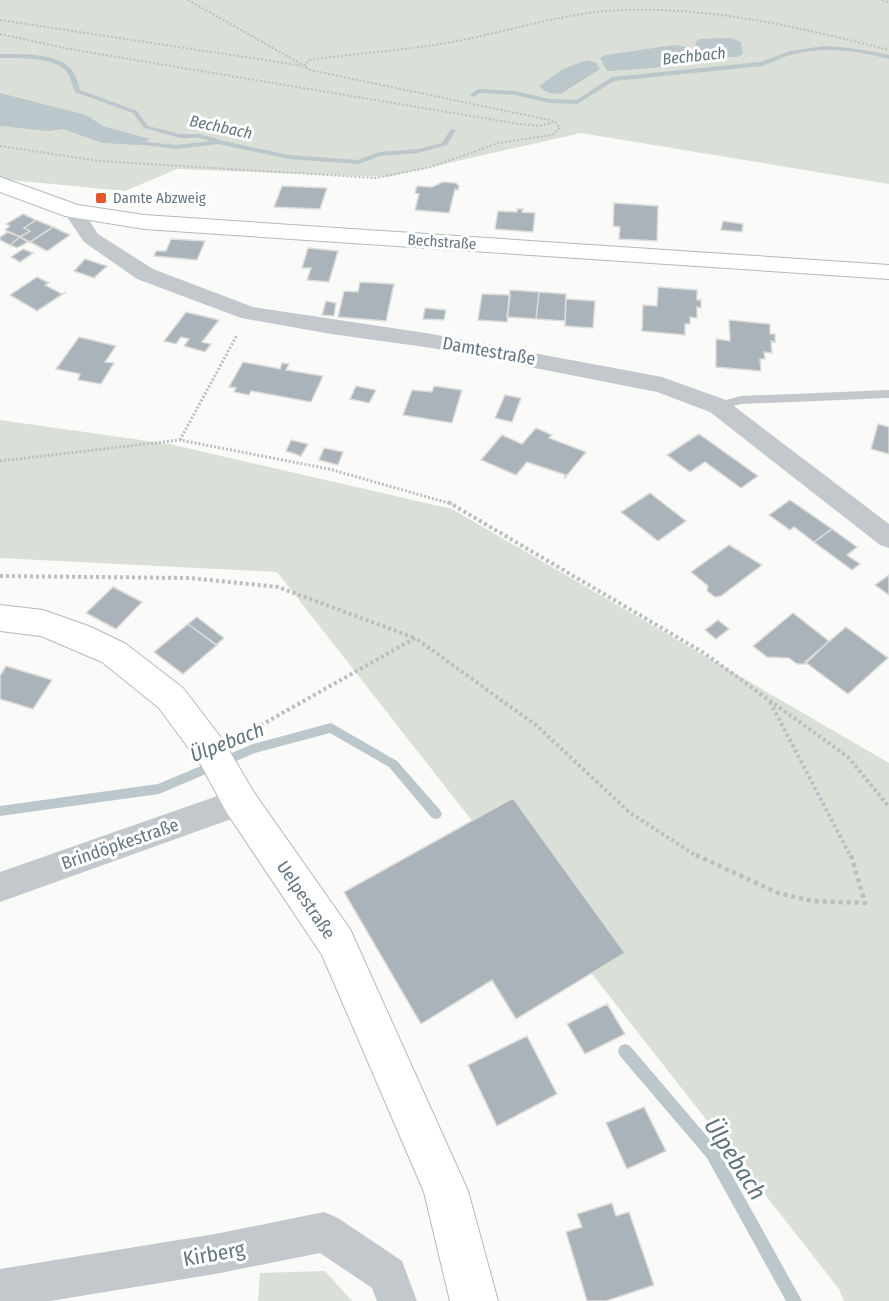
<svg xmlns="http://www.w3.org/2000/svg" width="889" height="1301" font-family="'Fira Sans Condensed',sans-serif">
<rect width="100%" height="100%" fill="#fafaf8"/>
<path fill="#dadfd7" d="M0,0H889V184L581,133L387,177L177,169L125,191L0,179Z
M0,420L169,444L452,509L889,763V1301H844L839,1289L277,572L0,558Z
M325,1271L352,1301H258L260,1273Z"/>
<path fill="#bbc7cb" d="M731,38L741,42L743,54L737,57L703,56L695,44L699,39Z
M674,45L686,47L694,54C675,70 638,68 613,71H607L600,58L606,55Z
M587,60L596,63L600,69L562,93C554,95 545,93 539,86L563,69Z
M0,93L86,115L103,126L150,139L139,145L102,143L63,129L48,131L0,126Z"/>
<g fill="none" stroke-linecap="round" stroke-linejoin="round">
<path fill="#bbc7cb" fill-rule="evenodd" d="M824,46C847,47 867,50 889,55V59C858,51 825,46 794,54C782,57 773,62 762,66L614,81L577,104L549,103L515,95L480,93L473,97L470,95L478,89L515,91L549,99L576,100L612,77L761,62L790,51Z
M0,54C19,54 57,53 70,68C76,74 78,82 80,90L137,111L148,126L180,134H200L224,141L289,155L358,160L379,152L418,149L442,143L451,129L456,130L447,145L418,153L380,156L359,164L289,159L218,144L176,149L129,143L126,141L127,140L176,145L210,141L199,138H180L144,128L133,113L75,92C72,85 71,76 65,70C53,57 17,58 0,58Z
M331,723L397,761L440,810L442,814L440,818L436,819L432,818L389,767L330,733L255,753L159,794L0,816V806L158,784L253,744Z
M625,1044L630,1046L717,1148L802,1301H786L707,1158L620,1056L618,1051L620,1046Z"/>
</g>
<path fill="#aab3b9" stroke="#dcdcda" stroke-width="1.5" d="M443,182L456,183L459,186L458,190L455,189L449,213L415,210L419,194L415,193L417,186L432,187Z
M282,186L327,188L320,209L274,207Z
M614,203L658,206L657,241L619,239L620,227L613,226Z
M517,209H523L522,212L535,213L533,232L495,229L498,211L517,212Z
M23,214L36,220L24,228L30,231L20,237L5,230L10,226L6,224Z
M36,220L53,227L30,242L20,237L30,231L24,228Z
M723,221L743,224L742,232L721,230Z
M53,227L70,235L47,251L30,242Z
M8,232L20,237L10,245L0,240V237Z
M20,237L28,242L17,248L10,245Z
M171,239L205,241L197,260L154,256L156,251H166Z
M308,248L338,251L329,282L307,280L311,268H302Z
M23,249L33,253L20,262L11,257Z
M85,259L107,266L94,278L74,271Z
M37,277L49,283L45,285L62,294L66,292L37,311L10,295Z
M360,282L394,284L386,321L338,317L344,291L358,292Z
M658,287L697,290V300H701V308L697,307V318L690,317V324H685V335L642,331L643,305L657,306Z
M510,290L539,292L536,319L507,317Z
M539,292L566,294L565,321L536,319Z
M482,294L510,295L507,322L478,320Z
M566,299L595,301L593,328L565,326Z
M326,301L336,303L334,316L322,315Z
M425,308L446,310L444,320L423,319Z
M186,312L219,320L202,342L211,344L205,352L184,346L189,339L181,337L176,344L164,341Z
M729,320L770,324V334H775V342L771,341L772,353L764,352L765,359H760L761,371L716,367V339L730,341Z
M79,337L116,346L105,362L114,363L101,384L78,380L80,374L56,369Z
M243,362L280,369L282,363L289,364L286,370L323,376L311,402L251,391L249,395L234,392L236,388L229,387Z
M356,386L376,390L369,403L350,399Z
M434,386L462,390L452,423L403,415L412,390L432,392Z
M505,395L521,398L512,422L495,418Z
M878,424L889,427V454L871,449Z
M536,428L552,435L549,438L586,452L564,479L566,475L527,462L516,475L481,460L502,435L522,444Z
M699,434L758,476L741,488L705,462L690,472L667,455Z
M291,440L308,444L301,456L286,451Z
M324,448L343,452L338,465L319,460Z
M650,493L686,521L658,541L621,512Z
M790,500L832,529L814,542L794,527L790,530L769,515Z
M832,529L857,547L847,555L860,564L852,570L814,542Z
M729,545L762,565L721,596L715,597L707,591L708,586L691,572Z
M889,575V595L875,585Z
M113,587L142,602L116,629L86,613Z
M793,613L829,641L805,664H797L789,658L767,657L753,646Z
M197,617L224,638L216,645L188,624Z
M718,620L729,629L716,639L705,630Z
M188,624L217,645L183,674L154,652Z
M846,627L888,658L848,694L805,662Z
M6,666L52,680L33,709L0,699V676Z
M513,798L625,953L516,1019L492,980L421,1024L344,892Z
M607,1004L625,1034L585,1054L567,1024Z
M527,1036L557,1094L497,1126L468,1065Z
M644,1107L666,1151L627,1169L606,1123Z
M612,1203L616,1216L629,1212L654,1285L606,1301H587L566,1232L582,1227L577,1214Z"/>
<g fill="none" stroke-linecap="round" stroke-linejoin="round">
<g stroke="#b3babf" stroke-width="2">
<path id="secondary" d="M0,177L78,205L144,215L889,265V279L144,229L65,216L0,192Z
M0,605L43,610L91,627L126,644L183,688L225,743L253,791L350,929L468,1191L498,1301H450L424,1192L322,955L227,813L201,765L159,708L102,662L41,636L0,631Z"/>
</g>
<path stroke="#bbbfc2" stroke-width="2" stroke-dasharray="2 2" stroke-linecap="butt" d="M188,0L301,64
M882,0L889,3
M0,20L304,66
M0,34L69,49L519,124L540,126L553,122
M0,146L99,161L376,178L431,167L498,143L552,135L560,128L554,121L310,70L304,66L309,60C359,53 409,50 458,41C513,30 567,12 624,10C714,7 803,28 889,50"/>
<path stroke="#bbbfc2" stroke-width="3" stroke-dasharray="2 2" stroke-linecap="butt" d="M180,440L237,335
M0,461L180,440L329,469L452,504"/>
<path stroke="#bbbfc2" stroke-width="4" stroke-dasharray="3 3" stroke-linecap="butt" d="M448,502L704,653L848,757L889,807
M0,576L190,578L278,587L415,638
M770,702L851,857
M240,737L415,638L536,725L629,812L698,857"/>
<path stroke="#bbbfc2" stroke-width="4.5" stroke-dasharray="4 4" stroke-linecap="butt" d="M696,855L778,893L813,901L865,903L851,855"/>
<path fill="#c3c8cc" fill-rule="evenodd" d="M889,390V398L741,404L718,410L712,406L714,403L741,396Z"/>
<path fill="#c3c8cc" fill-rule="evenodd" d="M73,205L80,207L98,234L153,269L253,307L432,334L662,377L726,400L889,524V548L880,545L710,412L657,392L432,348L331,334L241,318L137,279L84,242L63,211L66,207Z
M240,788L251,792L256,802L251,812L0,902V872Z
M324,1212L338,1218L402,1261L417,1301H377L372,1288L320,1253L215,1274L50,1301H0V1269L215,1234Z"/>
<use href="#secondary" fill="#fff" fill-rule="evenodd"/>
</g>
<rect fill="#e4572e" stroke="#fff" stroke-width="2" x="95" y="192" width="12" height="12" rx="3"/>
<g text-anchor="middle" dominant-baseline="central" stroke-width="6" stroke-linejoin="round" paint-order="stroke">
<g font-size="15" fill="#657683" stroke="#fff" text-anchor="start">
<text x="113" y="198">Damte Abzweig</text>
</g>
<g font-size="15" fill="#657683" stroke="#fff">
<text transform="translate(442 242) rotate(4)">Bechstraße</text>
</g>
<g font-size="16" font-style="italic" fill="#60757c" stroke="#fff">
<text transform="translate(694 56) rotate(-6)">Bechbach</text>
<text transform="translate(221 127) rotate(12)">Bechbach</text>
</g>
<g font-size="18" fill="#657683" stroke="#fff">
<text transform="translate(489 351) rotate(10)">Damtestraße</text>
<text transform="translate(120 844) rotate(-19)">Brindöpkestraße</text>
<text transform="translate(306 900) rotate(56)">Uelpestraße</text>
</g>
<g font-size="20" font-style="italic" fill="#60757c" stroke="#fff">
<text transform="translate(227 742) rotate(-21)">Ülpebach</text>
</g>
<g font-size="21" fill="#657683" stroke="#fff">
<text transform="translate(214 1254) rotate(-10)">Kirberg</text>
</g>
<g font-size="24" font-style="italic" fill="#60757c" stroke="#fff">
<text transform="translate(735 1159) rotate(57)">Ülpebach</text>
</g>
</g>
</svg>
